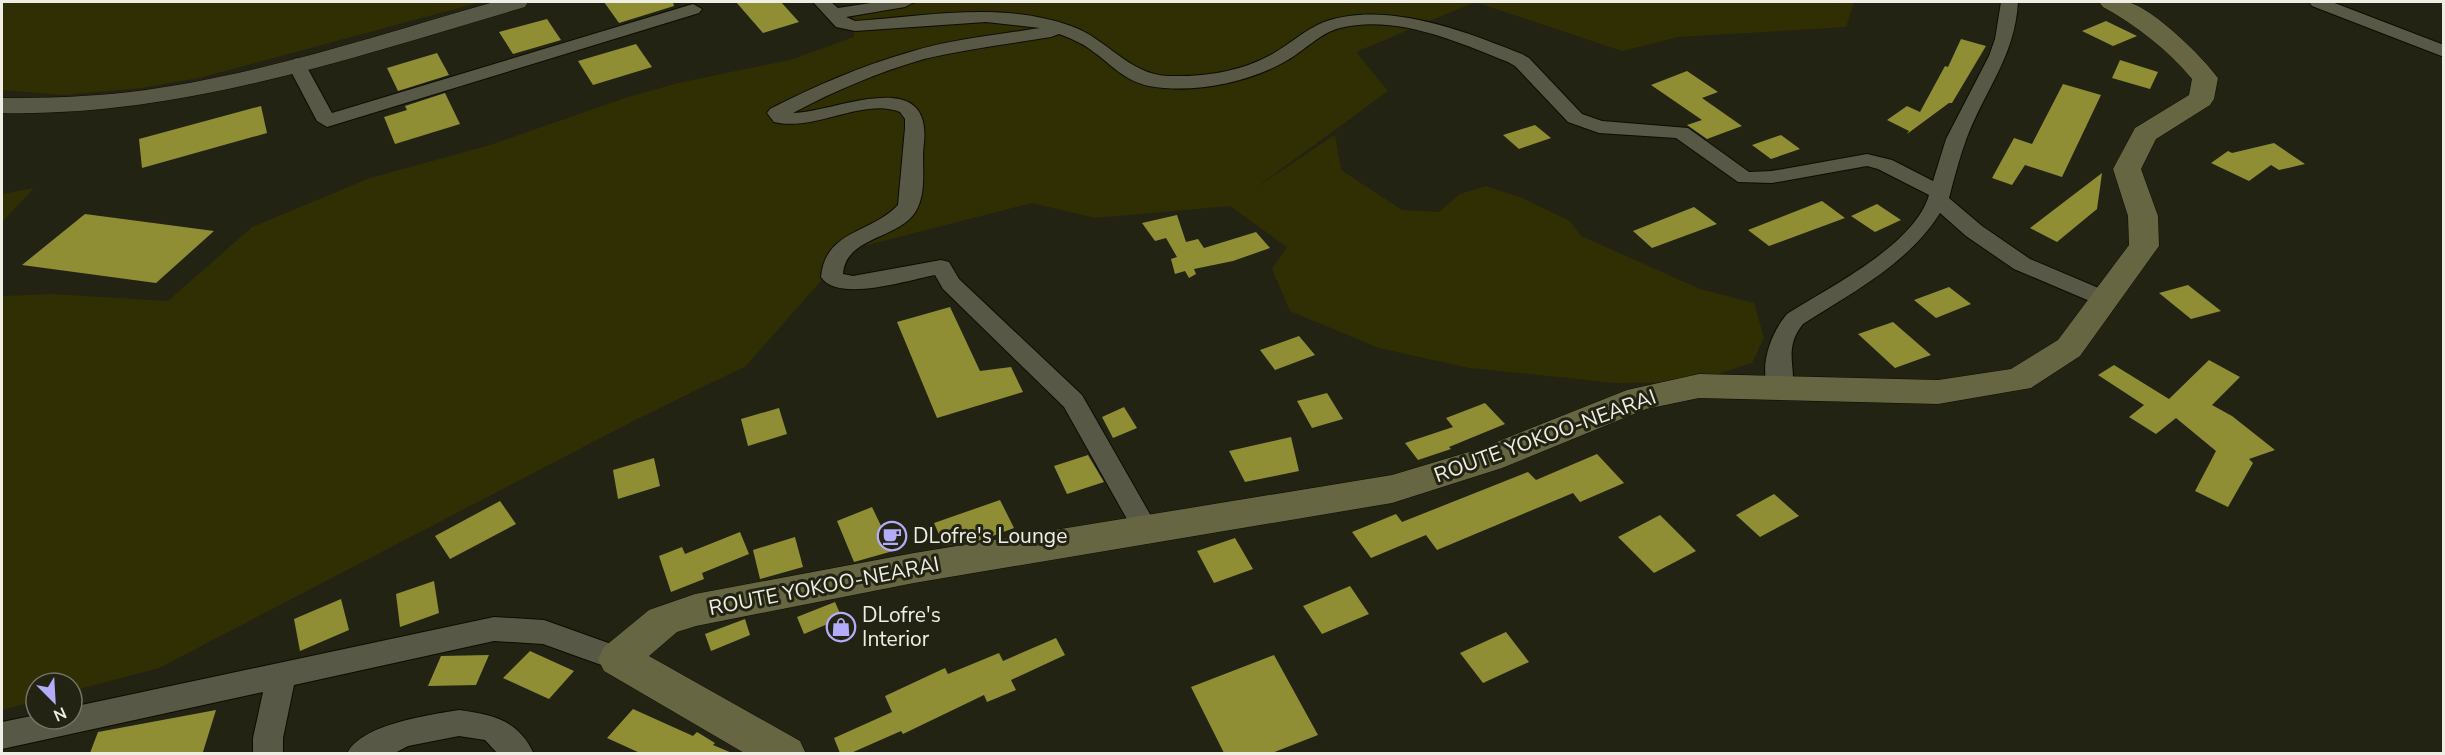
<svg xmlns="http://www.w3.org/2000/svg" width="2445" height="755" font-family="'Nunito Sans',sans-serif">
<rect width="100%" height="100%" fill="#232313"/>
<path fill="#302f03" d="M2,2H481L199,78L141,88L63,95L2,90Z
M923,2H1475L1356,52L1388,91L1254,189L1335,135L1341,170L1402,210L1439,212L1460,194L1486,186L1522,198L1570,221L1581,236L1700,289L1754,303L1764,338L1752,363L1692,382L1616,383L1469,368L1379,348L1290,311L1272,269L1287,247L1230,206L1095,218L1032,203L848,250L746,366L635,420L159,668L72,691V683H36V701L2,710V296L52,294L168,301L252,227L370,178L490,145L625,98L678,83L790,60L854,37L853,13Z
M1475,2H1854L1846,27L1678,37L1622,51Z
M34,188L2,222V194Z"/>
<path fill="#908e34" d="M604,2H673L674,6L619,23Z
M736,2H781L799,22L763,33Z
M547,19L561,40L513,54L499,32Z
M2106,21L2137,36L2113,46L2082,31Z
M1961,39L1986,46L1952,103H1949L1907,134L1909,131L1887,120L1907,106L1920,112L1945,66L1948,67Z
M636,44L652,67L593,85L578,61Z
M437,53L449,75L398,91L387,68Z
M2120,60L2158,72L2150,89L2112,78Z
M1687,71L1718,92L1702,98L1742,126L1707,139L1687,125L1702,120L1651,85Z
M2063,84L2101,95L2062,177L2025,165L2012,185L1992,178L2014,138L2032,144Z
M445,93L460,124L395,144L384,117L407,110L405,106Z
M261,106L267,133L142,168L139,139Z
M1535,125L1551,138L1519,149L1503,135Z
M1781,135L1800,149L1771,159L1752,145Z
M2274,143L2305,164L2279,170L2271,165L2249,181L2211,163L2228,151L2232,153Z
M2102,173L2097,209L2057,242L2030,228Z
M1822,201L1845,218L1769,246L1748,230Z
M1877,204L1901,220L1875,232L1851,216Z
M1694,207L1717,224L1652,248L1633,231Z
M85,214L214,231L156,283L22,265Z
M1177,215L1186,242L1198,239L1204,248L1256,232L1270,248L1233,261L1194,269L1196,274L1189,278L1185,271L1175,274L1171,259L1177,257L1166,238L1155,241L1142,223Z
M2188,285L2221,311L2191,319L2159,293Z
M1949,287L1971,304L1936,318L1914,300Z
M950,307L980,371L1011,367L1023,392L937,418L897,322Z
M1893,322L1931,355L1895,368L1858,334Z
M1299,336L1315,355L1275,370L1260,350Z
M2209,360L2240,377L2212,405L2232,416L2275,450L2249,459L2253,463L2228,507L2195,491L2216,451L2176,418L2156,434L2129,417L2144,405L2098,375L2114,365L2169,399Z
M1327,393L1343,419L1312,428L1297,401Z
M1485,403L1505,424L1449,447L1451,449L1418,460L1405,443L1453,427L1446,418Z
M1124,407L1137,428L1113,438L1102,417Z
M779,408L787,434L748,446L741,419Z
M1291,437L1299,471L1245,482L1229,451Z
M1597,454L1624,483L1580,502L1573,493L1437,550L1426,535L1371,558L1352,532L1396,514L1402,522L1528,472L1536,480Z
M1088,455L1104,482L1067,494L1054,466Z
M654,458L660,486L618,499L613,470Z
M1774,494L1799,516L1760,537L1736,515Z
M1000,500L1014,528L982,540L944,546L934,523Z
M500,501L516,524L450,559L435,536Z
M872,507L893,551L854,562L837,521Z
M1660,515L1696,551L1654,573L1618,537Z
M740,532L749,554L702,573L704,579L671,592L659,556L682,547L685,554Z
M795,537L803,567L760,579L753,550Z
M1235,538L1253,569L1214,583L1197,551Z
M434,581L439,613L400,627L396,594Z
M1350,586L1369,614L1322,634L1303,606Z
M341,599L349,630L300,651L294,619Z
M835,602L842,618L804,634L797,617Z
M745,619L750,635L711,651L705,634Z
M1506,632L1529,662L1483,683L1460,653Z
M1056,638L1065,655L1011,680L1016,690L987,702L984,695L903,734L901,731L851,753H840L834,738L892,712L885,696L945,668L948,674L999,653L1003,661Z
M530,651L574,671L549,699L503,678Z
M489,655L476,685L428,686L441,656Z
M1274,655L1318,735L1272,753H1224L1191,687Z
M633,709L693,736L697,732L715,743L713,745L732,753H640L607,738Z
M216,710L203,752L90,753L98,732Z"/>
<g fill="none" stroke-linecap="round" stroke-linejoin="round">
<g stroke="#0d0c01" stroke-width="2">
<path id="minor" d="M813,2H831L838,8L877,2H914L905,7L846,17L855,21C927,16 1001,1 1071,26C1108,39 1129,75 1169,76C1205,77 1243,71 1274,53C1291,43 1306,29 1324,22C1386,0 1464,31 1522,54L1529,58L1582,114L1602,121L1688,128L1749,172L1772,171L1867,154L1892,160L1933,181L1946,139L1989,56L1995,39L2001,2H2018C2015,57 1984,91 1966,140C1959,159 1954,179 1949,198L1982,226L2030,259L2115,295L2118,300L2115,305L2107,308L2099,305L2014,269L1966,236L1940,213C1908,264 1853,292 1803,324C1780,352 1801,374 1789,395L1780,398L1771,395C1757,370 1770,334 1787,314C1829,287 1914,246 1929,195L1878,169L1867,166L1772,183L1738,182L1676,138L1599,133L1568,122L1515,66L1508,62C1458,42 1396,14 1340,28C1320,33 1304,51 1286,61C1248,83 1192,94 1149,86C1124,81 1111,64 1091,50C1082,43 1070,38 1059,34L1051,37C1009,44 966,49 924,59C879,72 834,91 793,113C835,112 932,64 924,143C921,163 927,187 918,207C904,240 846,234 843,274L853,276L941,260L949,262L959,279L1082,395L1159,530L1155,537L1146,540L1137,537L1064,407L943,289L935,275C909,280 837,303 821,277C825,230 872,233 898,205L905,128V119L900,112C864,97 815,132 774,122L767,113L770,109C815,86 861,66 910,52C952,39 997,35 1040,28L986,22L855,31L836,27Z
M2309,2H2332L2444,45V57L2312,6Z
M693,4L702,9L699,13L327,127L317,121L287,64L296,58L303,60L332,113Z
M494,617L544,620L628,650L632,659L628,668L618,671L543,644L494,641L294,685L283,738V754H253V738L263,692L2,749V722L36,715V719H72V707Z
M459,710C492,715 518,719 534,754H498L485,740L459,736L408,746L393,754H347C360,724 430,715 459,710Z"/>
</g>
<g stroke="#0d0c01" stroke-width="1">
<path id="tertiary" d="M494,2H528L525,7C354,57 182,117 2,113V98C45,98 87,97 130,92C254,77 374,36 494,2Z"/>
</g>
<g stroke="#0d0c01" stroke-width="1">
<path id="secondary" d="M2099,2C2107,1 2119,0 2127,2C2152,7 2203,57 2218,78L2214,99L2210,105L2156,139L2141,169L2158,216L2159,246L2080,356L2031,388L1938,404L1699,398L1646,409L1502,468L1392,503L914,583L696,626L677,632L649,656L800,741L806,754H746L604,671L598,659L604,647L649,610L695,594L914,553L1392,475L1479,449L1627,390L1699,374L1938,380L2011,369L2058,340L2129,245L2128,216L2113,169L2135,128L2189,95L2192,79C2167,49 2137,26 2103,7Z"/>
</g>
<use href="#minor" fill="#585846" fill-rule="evenodd"/>
<use href="#tertiary" fill="#585846" fill-rule="evenodd"/>
<use href="#secondary" fill="#666642" fill-rule="evenodd"/>
</g>
<defs>
<g id="cafe-ring" transform="scale(1.5)"><circle r="9.5" fill="#232313" stroke="#b3adf9" stroke-width="1.5"/><path d="M-5.5-4.5H6V0H3Q3 3.5 0 3.5H-2.5Q-5.5 3.5-5.5 0ZM3-3.2v2h1.7v-2ZM-6 4.5H4V6H-6Z" fill="#b3adf9"/></g>
<g id="shop-ring" transform="scale(1.5)"><circle r="9.5" fill="#232313" stroke="#b3adf9" stroke-width="1.5"/><path d="M-5-2.5h2.3a2.7 3.5 0 0 1 5.4 0H5L5.5 6h-11ZM-1.5-2.5h3a1.5 2.3 0 0 0-3 0Z" fill="#b3adf9"/></g>
</defs>
<g fill-rule="evenodd">
<use href="#cafe-ring" x="892" y="536"/>
<use href="#shop-ring" x="841" y="627"/>
</g>
<g text-anchor="middle" dominant-baseline="central" stroke-width="6" stroke-linejoin="round" paint-order="stroke">
<g font-size="21" fill="#eeeee4" stroke="#232313">
<text transform="translate(1545 436) rotate(-20)">ROUTE YOKOO-NEARAI</text>
<text transform="translate(824 586) rotate(-11)">ROUTE YOKOO-NEARAI</text>
</g>
<g font-size="21" fill="#eeeee4" stroke="#232313" text-anchor="start">
<text x="913" y="536">DLofre's Lounge</text>
<text x="862" y="615">DLofre's<tspan x="862" dy="24">Interior</tspan></text>
</g>
</g>
<rect width="2445" height="755" fill="none" stroke="#eeeee4" stroke-width="6"/>
<g transform="translate(54 701) rotate(156)"><circle r="28" fill="#232313" stroke="#747467" stroke-width="1.5"/>
<path d="M0-4.5L10 22L0 15L-10 22Z" fill="#b3adf9"/>
<text y="-9" font-size="16" font-weight="bold" text-anchor="middle" fill="#eeeee4">N</text>
</g>
</svg>
